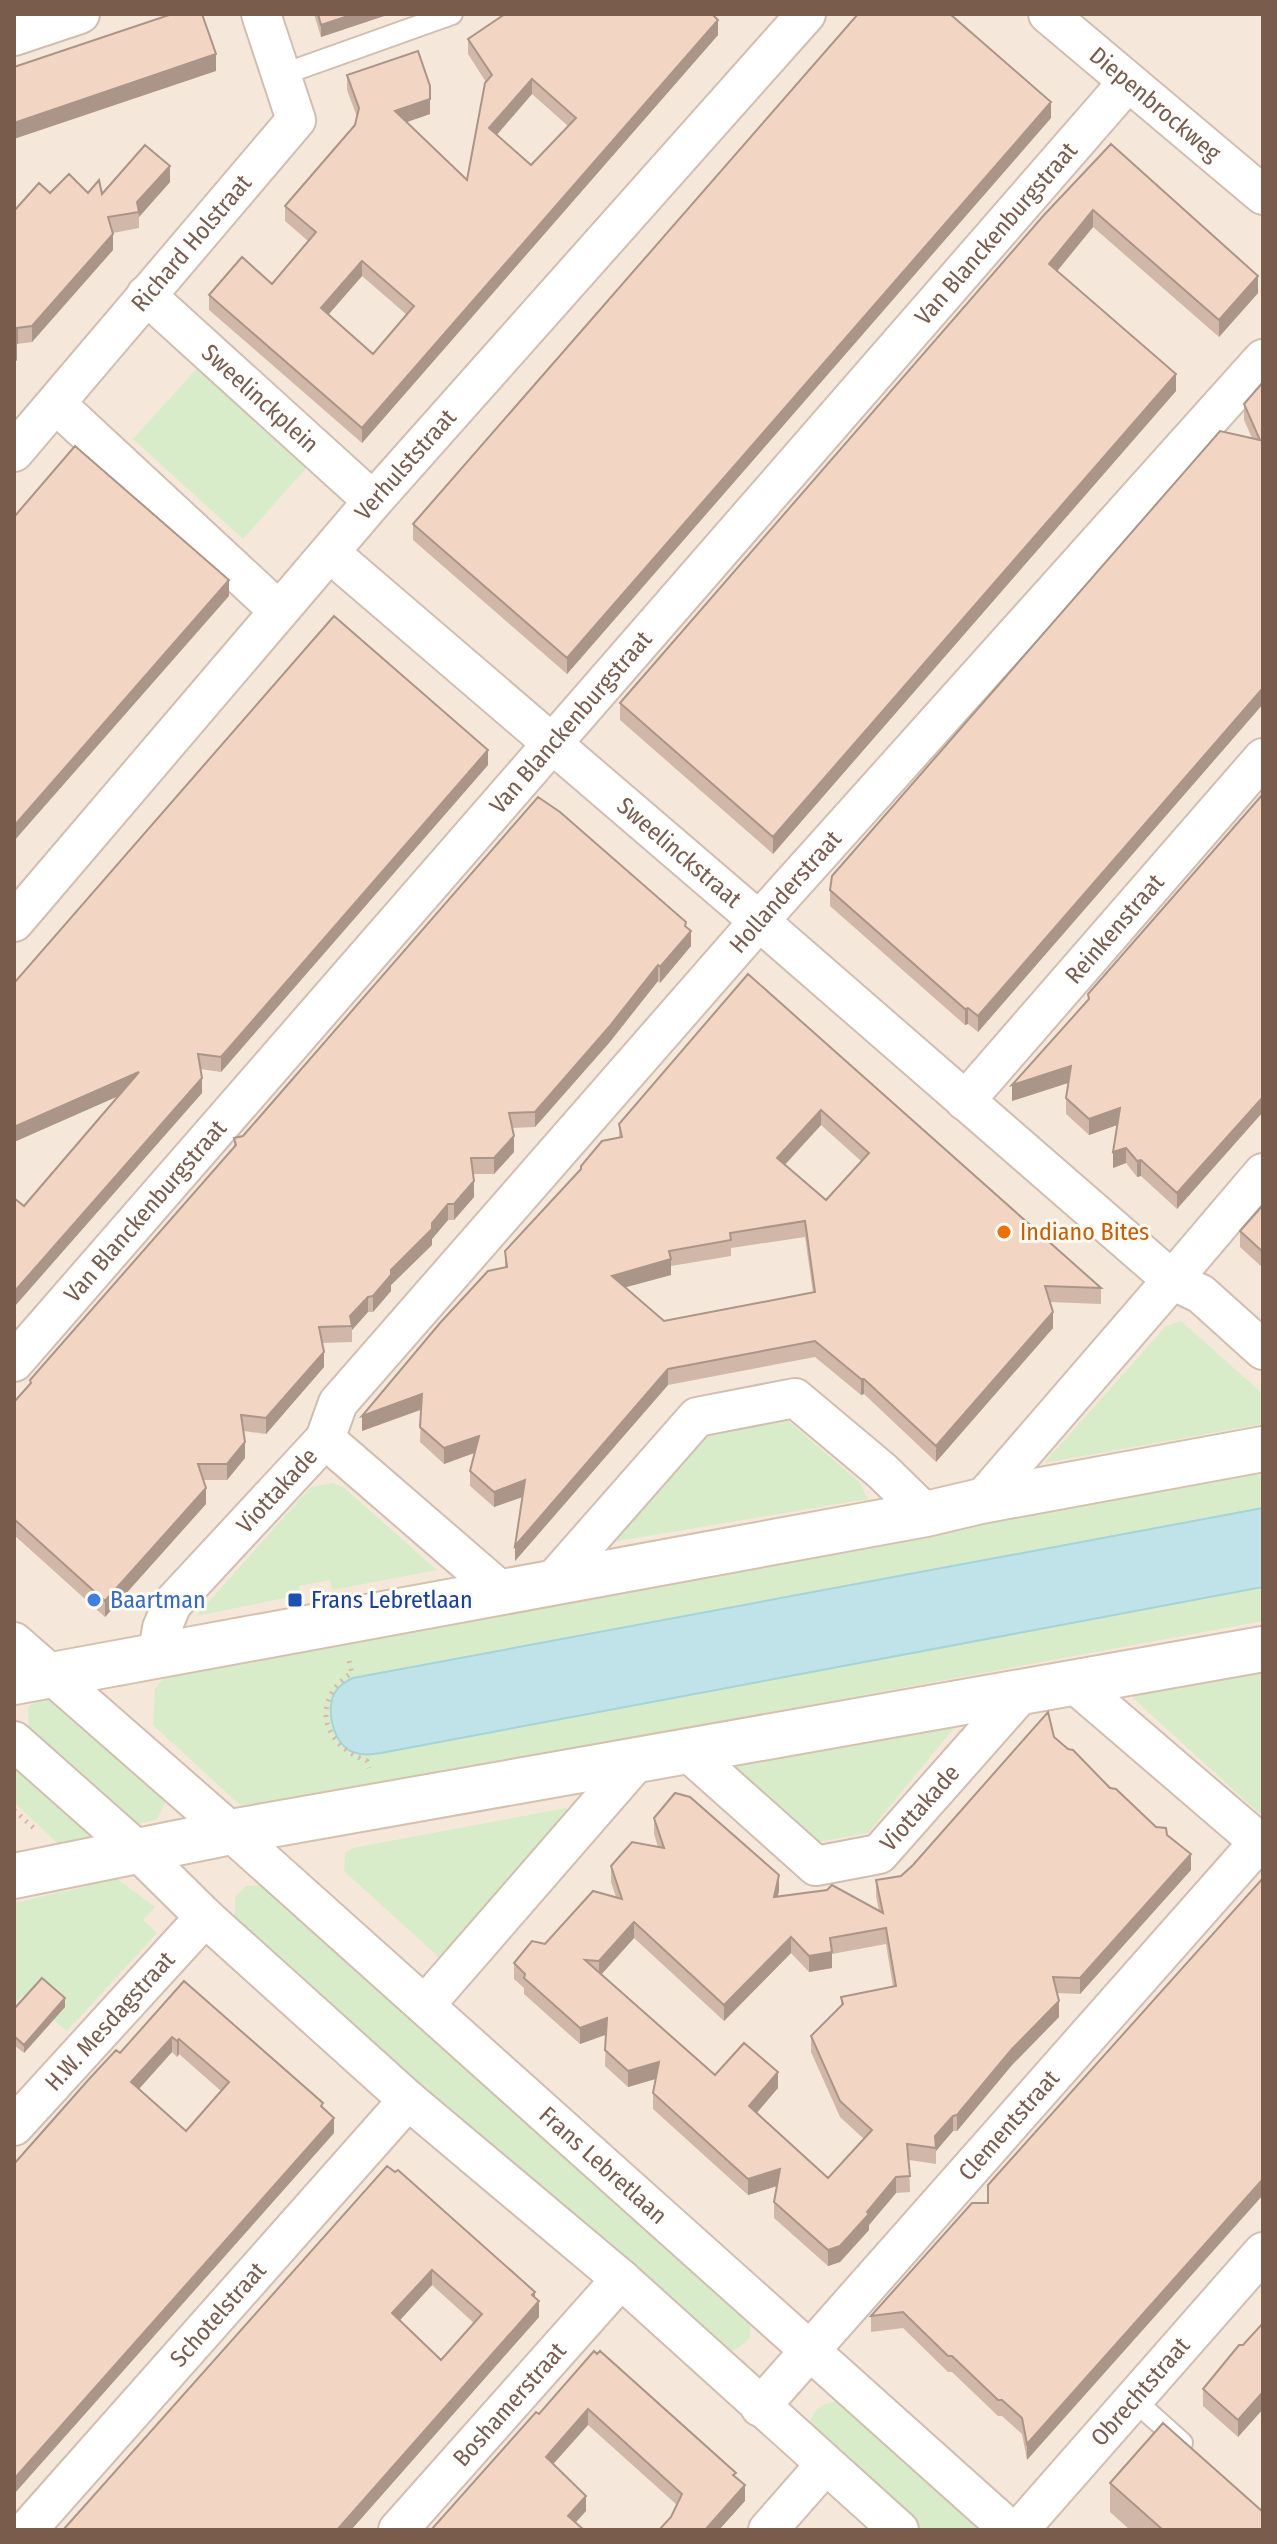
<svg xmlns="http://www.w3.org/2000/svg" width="1277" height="2544" font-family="'Fira Sans Condensed',sans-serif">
<rect width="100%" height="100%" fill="#fdf6ec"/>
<path fill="#f5e8da" d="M71,14H1263V2530H14V35Z"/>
<path fill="#d8ecc9" d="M199,366L308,466L243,539L133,439Z
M1181,1321L1263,1394V1424L1044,1463L1166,1326Z
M779,1413L859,1482L868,1499L606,1543L704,1431Z
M1263,1466V1508L353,1677C346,1682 338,1686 334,1694C326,1712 334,1748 356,1753C364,1755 374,1753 381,1753L1263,1587V1621L313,1797L240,1805L153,1725L155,1689L167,1674Z
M332,1483L343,1487L437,1570L332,1590L330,1580L299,1586L300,1595L196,1616L311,1487Z
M1263,1663V1811L1260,1814L1122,1688Z
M51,1691L166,1792L164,1805L157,1819L138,1824L29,1728L28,1708L39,1697Z
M963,1717L868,1833L813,1843L725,1760Z
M14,1764L95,1838L71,1856L14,1802Z
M566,1808L573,1814L443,1961L344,1871L345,1853L353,1848Z
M117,1879L155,1907L143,1920L157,1933L67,2031L23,1995L14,2004V1903Z
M265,1885L750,2318V2337C735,2354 729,2352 708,2348L235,1921V1897L246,1886Z
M842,2400L987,2530H916L807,2435C813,2409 815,2405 842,2400Z"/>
<path fill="#bfe3e8" stroke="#a5d3da" stroke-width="2" d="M1263,1508V1587L381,1753C373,1754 364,1756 356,1753C335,1748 325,1713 334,1694C338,1686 345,1682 353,1678Z"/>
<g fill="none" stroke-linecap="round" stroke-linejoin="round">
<g stroke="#d1beb0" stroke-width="24">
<path id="lane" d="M281,75L452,14
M1133,2399L1182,2443"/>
</g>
<g stroke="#d1beb0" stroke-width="42">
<g id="street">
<path id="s1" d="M1048,14L1263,195"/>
<path d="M14,36L80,14"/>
<path id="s2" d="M146,295L373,501"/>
<path d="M56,404L279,611"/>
<path id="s3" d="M14,452L296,120L261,14"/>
<path id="s4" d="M330,553L759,921L1172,1280L1263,1173"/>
<path id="s5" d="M14,922L373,501L806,14"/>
<path id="s6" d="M965,1101L1263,758"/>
<path id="s7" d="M14,1362L1127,83"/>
<path d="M325,1439L502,1592"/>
<path d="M981,1501L1172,1280L1201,1294L1263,1350"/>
<path d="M552,1582L697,1417L795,1398L882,1471L926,1514"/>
<path id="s8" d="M14,1642L231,1832L1010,2530"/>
<path id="s9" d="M157,1657L162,1628L172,1604L325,1439L338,1403L759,921L1263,359"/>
<path d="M1075,1684L1259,1842L1263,1838"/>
<path d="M14,1741L138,1851L205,1917L408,2100L621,2279L899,2530"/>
<path id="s10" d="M686,1750L816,1866L879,1854L1024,1690"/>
<path d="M425,2005L637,1761"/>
<path id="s11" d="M14,2126L205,1917"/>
<path id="s12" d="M760,2407L1259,1842"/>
<path id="s13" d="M27,2530L408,2100"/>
<path id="s14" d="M398,2530L621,2279"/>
<path d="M768,2530L825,2465"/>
<path id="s15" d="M1019,2530L1263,2252"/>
</g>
</g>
<g stroke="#d6c0b0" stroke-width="48">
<path id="secondary" d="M14,1682L926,1514L981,1501L1263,1449
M14,1876L231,1832L1263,1649"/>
</g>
<path stroke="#d9b8a5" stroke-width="5" stroke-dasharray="2 6" stroke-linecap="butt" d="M349,1661L352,1673C309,1701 323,1745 367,1761L369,1768
M14,1810L37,1831"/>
<use href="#lane" stroke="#fff" stroke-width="20"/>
<use href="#street" stroke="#fff" stroke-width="38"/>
<use href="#secondary" stroke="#fff" stroke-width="44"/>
</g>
<path fill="#d1b7a8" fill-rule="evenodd" d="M314,14H390L321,37Z
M718,35L362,443L209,310V295L272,284L308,241L285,221V206L355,125L357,117L347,90V75L430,114L407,122L467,180L486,82L468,54V39ZM532,94L568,126L531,165L496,135ZM362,276L407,315L373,354L329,314Z
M1051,118L567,674L413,540V524Z
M1111,144L1258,293L1219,337L1093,227L1057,271L1176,391L773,854L620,720V703Z
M170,182L139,217V228L113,233V250L32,342L17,344V360L14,363V211L50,193L102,194Z
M1263,382V704L978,1032L968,1024L965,1025L830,906V890L1252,438L1244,420V404Z
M488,765L221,1072L200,1069L202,1093L14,1307V1198L24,1206L118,1096L14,1142V983Z
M1263,794L1177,1209L1141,1176L1137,1177L1126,1163L1113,1168L1117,1125L1089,1135L1066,1114V1098L1068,1083L1012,1101L1088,999Z
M686,926L691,946L660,983L658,981L609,1043L535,1127L512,1128L514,1152L494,1174H473L474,1197L454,1220H448L432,1239V1245L391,1285V1291L373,1312H368L352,1330V1342L322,1343L324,1367L266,1434L244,1431L245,1458L227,1480H203L206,1504L105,1617L14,1535V1402L30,1384V1380L234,1147V1138L243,1136Z
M748,974L1101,1288V1304L1050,1302L1053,1328L936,1462L864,1394L861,1395L815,1357L668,1385L515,1561L523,1497L494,1507L470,1486V1471L475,1453L444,1464L420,1442L421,1410L362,1431L505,1267V1251L619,1137V1124ZM821,1125L861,1161L826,1200L785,1165ZM805,1237L813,1293L664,1321L625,1287L671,1275V1266L731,1256V1248Z
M1263,1205V1268L1240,1247V1231Z
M1054,1737L1156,1827L1167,1835L1191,1870L1080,1994L1057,1993L1059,2017L1012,2065L957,2131H953L936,2151V2164L909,2160L910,2192L896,2193L869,2225V2230L840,2262L828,2266L774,2218V2202L777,2186L748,2195L653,2109V2093L655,2079L628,2087L605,2066L606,2035L580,2044L524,1994V1988L514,1979V1963L545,1944L616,1897L611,1882V1866L658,1847L654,1834V1818L779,1891L777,1897L879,1911L876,1896V1880L901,1876ZM634,1938L724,2021L791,1953L809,1972L832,1968V1954L886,1944L893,1987L841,1997V2005L811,2036V2052L840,2117L864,2139L828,2178L756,2113L778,2088L715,2075L601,1975Z
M1263,1878L1027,2460L1022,2434L1002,2416H998L952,2372H948L903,2328L871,2332V2316L988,2203Z
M184,1981L323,2109L334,2133L14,2494L120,2053ZM172,2052L177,2057L179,2054L221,2091L186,2131L138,2089Z
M65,2007L24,2053L14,2045V2009Z
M387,2166L535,2297L539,2317L351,2530H63ZM432,2285L474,2323L441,2360L399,2321Z
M1263,2323V2409L1238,2437L1203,2406V2389Z
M594,2351L736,2478L745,2501L671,2517L677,2505L588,2425L553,2464L586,2511L431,2530L539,2414Z
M1110,2483L1263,2530H1130L1110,2512Z"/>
<path fill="#aa9588" d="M354,14H390L321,37V25Z
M718,20V35L362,443V428Z
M216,54V71L14,139V123Z
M532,79V94L489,144V128Z
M430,99V114L395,126V111Z
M1051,102V118L567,674V658Z
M170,166V182L139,217L137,202Z
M1093,210V227L1049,281V264Z
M113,234V250L32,342V326Z
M362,261V276L321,323V308Z
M1258,276V293L1219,337V320Z
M17,343V360L14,363V347Z
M1176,374V391L773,854V837Z
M229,580V596L14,841V826Z
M1263,688V704L978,1032V1016Z
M488,750V765L221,1072V1057Z
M686,922V936L691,931V946L660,983V967L685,926Z
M658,965V981L609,1043L535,1127V1112Z
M968,1008V1024L965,1025V1009Z
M1071,1066V1082L1012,1101V1085Z
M139,1072V1087L14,1142V1127Z
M202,1078V1093L14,1307V1292Z
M1263,1097V1112L1177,1209V1193Z
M1120,1108V1124L1089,1135V1119Z
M821,1110V1125L777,1173V1158Z
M514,1136V1152L494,1174V1158Z
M1126,1148V1163L1113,1168V1152Z
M1141,1160V1176L1137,1177V1161Z
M474,1181V1197L454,1220V1204Z
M448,1204V1220L432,1239V1245L391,1285V1291L373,1312V1296L391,1270Z
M671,1259V1275L612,1291V1276Z
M368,1297V1312L352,1330L350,1316Z
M1053,1312V1328L936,1462V1446Z
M324,1352V1367L266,1434V1418Z
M668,1369V1385L515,1561V1546Z
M861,1379H864V1394L861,1395Z
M422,1394V1409L362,1431V1416Z
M479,1436V1451L444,1464V1448Z
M245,1442V1458L227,1480V1464Z
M525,1480V1496L494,1507V1492Z
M206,1488V1504L105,1617V1601Z
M1191,1854V1870L1080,1994V1978Z
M779,1875V1891L774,1913V1897Z
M634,1922V1938L599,1977V1961Z
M791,1937V1953L724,2021V2005Z
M832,1952V1968L809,1972V1956Z
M65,1998V2007L24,2053V2045Z
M1059,2001V2017L1012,2065L957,2131V2115L1012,2049Z
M607,2018V2034L580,2044V2028Z
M172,2037V2052L131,2098V2082Z
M179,2039V2054L177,2057V2041Z
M659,2062V2078L628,2087V2071Z
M778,2072V2088L749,2122V2106Z
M953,2116V2131L936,2151L935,2136Z
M334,2118V2133L14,2494V2479Z
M780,2169V2185L748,2195V2179Z
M896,2177V2193L869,2225V2230L840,2262L828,2266V2250L867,2212Z
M1263,2179V2195L1027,2460V2444Z
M432,2270V2285L392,2329V2313Z
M535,2292V2307L539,2301V2317L351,2530H337Z
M1263,2392V2409L1238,2437V2420Z
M588,2409V2425L546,2472V2457Z
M745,2485V2501L719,2530H705Z
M586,2496V2511L569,2530L568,2516Z"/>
<path fill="#f3d5c3" stroke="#aa9588" stroke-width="2" fill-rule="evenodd" d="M172,14H202L216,54L14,123V67Z
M318,14H354L321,25Z
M505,14H712L718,20L362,428L209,295L242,257L272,284L316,232L285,206L355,125L359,108L347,75L418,51L430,86V99L395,111L467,180L485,83L492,75L468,39ZM532,79L576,118L531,165L489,128ZM362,261L414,306L373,354L321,308Z
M858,14H950L1051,102L567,658L413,524Z
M1111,144L1258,276L1219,320L1093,210L1049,264L1176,374L773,837L620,703L1044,215Z
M145,145L170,166L137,202L139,212L108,217L113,234L32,326L17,328V343L14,347V211L39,183L50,193L69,174L88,193L99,180L102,194Z
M1263,382V688L978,1016L968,1008L965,1009L830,890L832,876L1220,431L1260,440L1244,404Z
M75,446L229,580L14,826V517Z
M334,616L488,750L221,1057L198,1054L202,1078L14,1292V1198L24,1206L139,1072L14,1127V983Z
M1263,794V1097L1177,1193L1141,1160L1137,1161L1126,1148L1113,1152L1120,1108L1089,1119L1066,1098L1071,1066L1012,1085L1089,999L1088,994Z
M538,797L560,812L686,922L685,926L691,931L660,967L658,965L609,1027L535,1112L509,1113L514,1136L494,1158H471L474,1181L454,1204H448L432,1223V1229L391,1270V1275L373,1296L368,1297L350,1316L352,1326L319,1327L324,1352L266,1418L241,1415L245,1442L227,1464H198L206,1488L105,1601L14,1519V1402L31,1383L30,1380L236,1145L234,1138L243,1136Z
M748,974L1101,1288L1045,1286L1053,1312L936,1446L864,1379H861L815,1341L668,1369L515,1546L525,1480L494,1492L470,1471L479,1436L444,1448L420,1427L422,1394L362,1416L440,1323L488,1271L507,1267L505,1251L581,1169V1166L602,1141L622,1137L619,1124ZM821,1110L869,1153L826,1200L777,1158ZM805,1221L815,1292L664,1321L612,1276L671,1259L669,1251L731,1240L730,1233Z
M1263,1205V1252L1240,1231Z
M1048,1712L1054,1737L1068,1749L1073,1750L1110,1788L1116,1789L1156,1827L1166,1828L1167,1835L1191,1854L1080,1978L1053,1977L1059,2001L1012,2049L957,2115L953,2116L935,2136L936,2148L907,2144L910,2176L896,2177L867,2212L869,2214L840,2246L828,2250L774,2202L780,2169L748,2179L653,2093L659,2062L628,2071L605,2050L607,2018L580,2028L524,1978L525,1974L514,1963L532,1941L545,1944L593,1891L622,1899L611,1866L632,1842L664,1848L654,1818L675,1793L690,1797L779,1875L774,1897L827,1890L832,1885L883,1913L876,1880L901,1876L913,1865ZM634,1922L724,2005L791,1937L809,1956L832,1952L830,1938L886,1928L896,1986L841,1997L843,2004L811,2036L840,2101L872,2130L828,2178L749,2106L778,2072L744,2043L715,2075L585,1960L599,1961Z
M1263,1878V2179L1027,2444L1022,2418L1002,2400H998L952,2356H948L903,2312L871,2316L972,2203H988V2185Z
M42,1978L65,1998L24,2045L14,2036V2009Z
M184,1981L323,2103L321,2106L334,2118L14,2479V2164L90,2078L116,2050L120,2053ZM172,2037L177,2041L179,2039L229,2082L186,2131L131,2082Z
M387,2166L395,2172L398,2170L535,2292L532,2295L539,2301L337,2530H63ZM432,2270L482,2314L441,2360L392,2313Z
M1263,2323V2392L1238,2420L1203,2389L1239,2345H1243Z
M594,2351L597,2354L600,2351L736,2473L733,2475L745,2485L705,2530H659L671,2517L682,2494L588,2409L546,2457L586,2496L568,2516L584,2530H431L536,2412L539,2414Z
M1163,2423L1263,2512V2530H1163L1110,2483Z"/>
<circle fill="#e8710a" stroke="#fffaf3" stroke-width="3" cx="1004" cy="1232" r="8"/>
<circle fill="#3f7fe0" stroke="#fffaf3" stroke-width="3" cx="94" cy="1600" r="8"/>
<rect fill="#1a4fb4" stroke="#fffaf3" stroke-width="3" x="287" y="1592" width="16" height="16" rx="4"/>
<g text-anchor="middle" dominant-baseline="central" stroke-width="6" stroke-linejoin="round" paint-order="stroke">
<g font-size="24" fill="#7a5c4d" stroke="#fffaf3">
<text stroke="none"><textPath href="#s1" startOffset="140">Diepenbrockweg</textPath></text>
<text stroke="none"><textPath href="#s7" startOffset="1496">Van Blanckenburgstraat</textPath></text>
<text stroke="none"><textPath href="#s3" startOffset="274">Richard Holstraat</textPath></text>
<text stroke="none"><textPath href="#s2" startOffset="154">Sweelinckplein</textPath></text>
<text stroke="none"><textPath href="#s5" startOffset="602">Verhulststraat</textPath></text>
<text stroke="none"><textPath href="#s7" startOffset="848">Van Blanckenburgstraat</textPath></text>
<text stroke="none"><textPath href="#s4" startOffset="460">Sweelinckstraat</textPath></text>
<text stroke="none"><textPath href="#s9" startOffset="998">Hollanderstraat</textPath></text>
<text stroke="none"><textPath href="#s6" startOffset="228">Reinkenstraat</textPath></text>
<text stroke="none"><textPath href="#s7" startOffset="200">Van Blanckenburgstraat</textPath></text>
<text stroke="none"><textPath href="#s9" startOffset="210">Viottakade</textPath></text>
<text stroke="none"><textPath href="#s10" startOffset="300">Viottakade</textPath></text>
<text stroke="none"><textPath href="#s11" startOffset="142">H.W. Mesdagstraat</textPath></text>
<text stroke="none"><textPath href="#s12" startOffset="376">Clementstraat</textPath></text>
<text stroke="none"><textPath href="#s8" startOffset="788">Frans Lebretlaan</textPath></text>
<text stroke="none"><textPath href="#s13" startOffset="288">Schotelstraat</textPath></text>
<text stroke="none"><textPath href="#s15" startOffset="184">Obrechtstraat</textPath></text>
<text stroke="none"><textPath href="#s14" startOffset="168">Boshamerstraat</textPath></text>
</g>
<g font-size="24" fill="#c56008" stroke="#fffaf3" text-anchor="start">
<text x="1020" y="1232">Indiano Bites</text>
</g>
<g font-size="24" fill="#366cbe" stroke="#fffaf3" text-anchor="start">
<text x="110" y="1600">Baartman</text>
</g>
<g font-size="24" fill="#164399" stroke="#fffaf3" text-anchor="start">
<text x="311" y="1600">Frans Lebretlaan</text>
</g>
</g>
<rect width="1277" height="2544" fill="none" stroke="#7a5c4d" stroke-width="32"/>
</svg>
